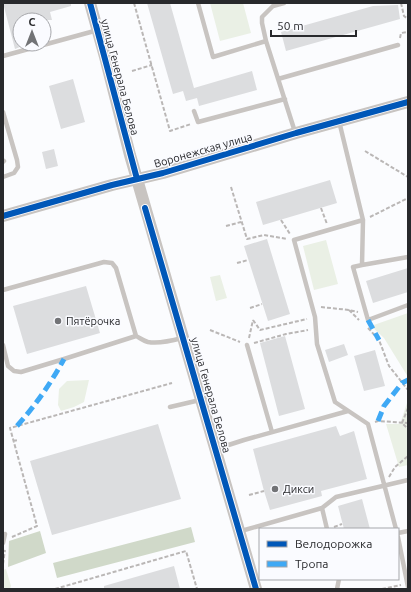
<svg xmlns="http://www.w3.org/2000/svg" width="411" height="592" font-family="Ubuntu,sans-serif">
<rect width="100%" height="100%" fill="#fbfcfe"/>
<path fill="#eaf0e5" d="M210,3H243L251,33L220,41Z
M326,240L338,284L314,290L303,246Z
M220,275L227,298L216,301L210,277Z
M408,313V377L384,338L371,326Z
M89,380L84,402L74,407L61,411L58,405L59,389L67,381Z
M408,400V465L399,467L386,424H400Z
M6,569L11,586L10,589H3V570Z"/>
<path fill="#d0d9c9" d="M191,527L195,542L57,578L53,563Z
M40,531L46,553L8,567L9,541Z"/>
<path fill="#dcdddf" d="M3,3H71V6L50,12L52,20H20V47L15,49Z
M147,3H170L194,88L252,71L257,90L199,106L197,98L186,101L183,91L173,94Z
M398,5L400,19L286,51L281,32L373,6Z
M73,79L85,122L61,129L49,86Z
M54,149L58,166L46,169L42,152Z
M330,180L337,203L263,225L256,202Z
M267,239L290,314L268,321L244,246Z
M408,268V292L373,303L366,281Z
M86,286L100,333L27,354L13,306Z
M285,336L305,409L279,416L260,343Z
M344,344L348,355L329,362L325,350Z
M375,350L385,386L364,391L354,356Z
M158,424L181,499L52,535L30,461Z
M336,426L340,436L354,431L367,479L321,491L322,496L270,510L264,491L253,449Z
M362,499L370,529H344L338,506Z
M174,566L180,589H104V586Z"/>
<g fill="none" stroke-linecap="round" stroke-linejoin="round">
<path stroke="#bab7b6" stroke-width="2" stroke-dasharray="4 2" stroke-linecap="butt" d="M134,3L170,131L191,124
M401,3L404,16L408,19
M400,38L401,33L408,32
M132,71L152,65
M365,151L408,177
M231,187L247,239L264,235L287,239
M321,208L327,224
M370,217L408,198
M281,220L290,234
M226,226L241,222
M237,263L248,260
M321,307L349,310L358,312
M250,308L262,304
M349,310L359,320
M253,320L260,330L307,319
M368,328L379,340L389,366L408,390
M210,330L240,342
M249,338L253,320
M254,343L286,334L308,330
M408,408L402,423L408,429
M375,422L378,421L408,423
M13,441L18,440
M389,477L395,467L408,456
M249,495L264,491
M334,527L342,524
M12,537L37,526L10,428L172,383
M3,564L5,550
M55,589L186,551L197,589
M382,589L401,585"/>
<path stroke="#c8c4c1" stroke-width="4.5" d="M198,3L213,57L266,41L295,132
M266,41L262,23V17L273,6L284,3
M3,56L98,30
M278,79L398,45
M194,111L198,122L285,99
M3,112L17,160L18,167L14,173L3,177
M339,121L363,220L362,265L408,257
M3,162L4,161
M363,220L294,240L315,317L317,344L335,402L368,424L396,529
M362,265L353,267L368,320L408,305
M3,290L104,262L112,263L116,268L136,336
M3,345L8,366L14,371L21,372L64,359L136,336C140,338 144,341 148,342C159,344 171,341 182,338
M247,345L272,432
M170,407L200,400
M216,449L244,440L348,411
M322,508L327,529
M241,531L322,508L336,497L408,480
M398,533L408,531
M398,537L408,587
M3,543L5,534
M337,589L339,579"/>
<path stroke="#c8c4c1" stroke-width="12" d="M90,3L105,57L130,155L256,589
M3,216L112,185L163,173L296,133L408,102"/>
<path stroke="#3fa9f5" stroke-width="5" stroke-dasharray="10 5" stroke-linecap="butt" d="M368,320L379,340
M378,421L384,406L402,383L408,380
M17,426C35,406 51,383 64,359"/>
<g stroke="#fafbff" stroke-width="8">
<path id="cycleway" d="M90,3L137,179
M145,208L256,589
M3,216L112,185L163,173L296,133L408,102"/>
</g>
<use href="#cycleway" stroke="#0057b8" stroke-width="6"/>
</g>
<g fill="#727376" stroke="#fafbff" stroke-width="1.5">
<circle cx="58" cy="321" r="4"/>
<circle cx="275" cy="489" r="4"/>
</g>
<g text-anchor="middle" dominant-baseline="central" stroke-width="3" stroke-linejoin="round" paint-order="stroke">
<g font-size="11" fill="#28292c" stroke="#fafbff">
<text transform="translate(120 77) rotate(75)">улица Генерала Белова</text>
<text transform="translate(203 150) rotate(-16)">Воронежская улица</text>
<text transform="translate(211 395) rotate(74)">улица Генерала Белова</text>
</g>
<g font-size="11" fill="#28292c" stroke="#fafbff" text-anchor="start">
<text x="66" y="321">Пятёрочка</text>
<text x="283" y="489">Дикси</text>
</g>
</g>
<rect width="411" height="592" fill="none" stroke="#28292c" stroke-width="8"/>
<rect x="259" y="528" width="140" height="52" fill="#fafbff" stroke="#a6a7ab"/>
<rect x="267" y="541" width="20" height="6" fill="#0057b8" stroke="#a6a7ab"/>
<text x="295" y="548" font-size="12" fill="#28292c">Велодорожка</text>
<rect x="267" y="561" width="20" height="6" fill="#3fa9f5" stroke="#a6a7ab"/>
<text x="295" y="568" font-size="12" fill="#28292c">Тропа</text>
<g transform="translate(32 32)"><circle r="19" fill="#fafbff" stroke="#a6a7ab"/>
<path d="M0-3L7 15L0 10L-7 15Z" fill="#727376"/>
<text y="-6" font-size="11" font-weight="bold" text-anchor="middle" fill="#28292c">С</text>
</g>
<path d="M271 30v6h85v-6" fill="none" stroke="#28292c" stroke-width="2"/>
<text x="277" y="30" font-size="12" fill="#28292c" stroke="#fafbff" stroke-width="3" paint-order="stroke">50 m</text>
</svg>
